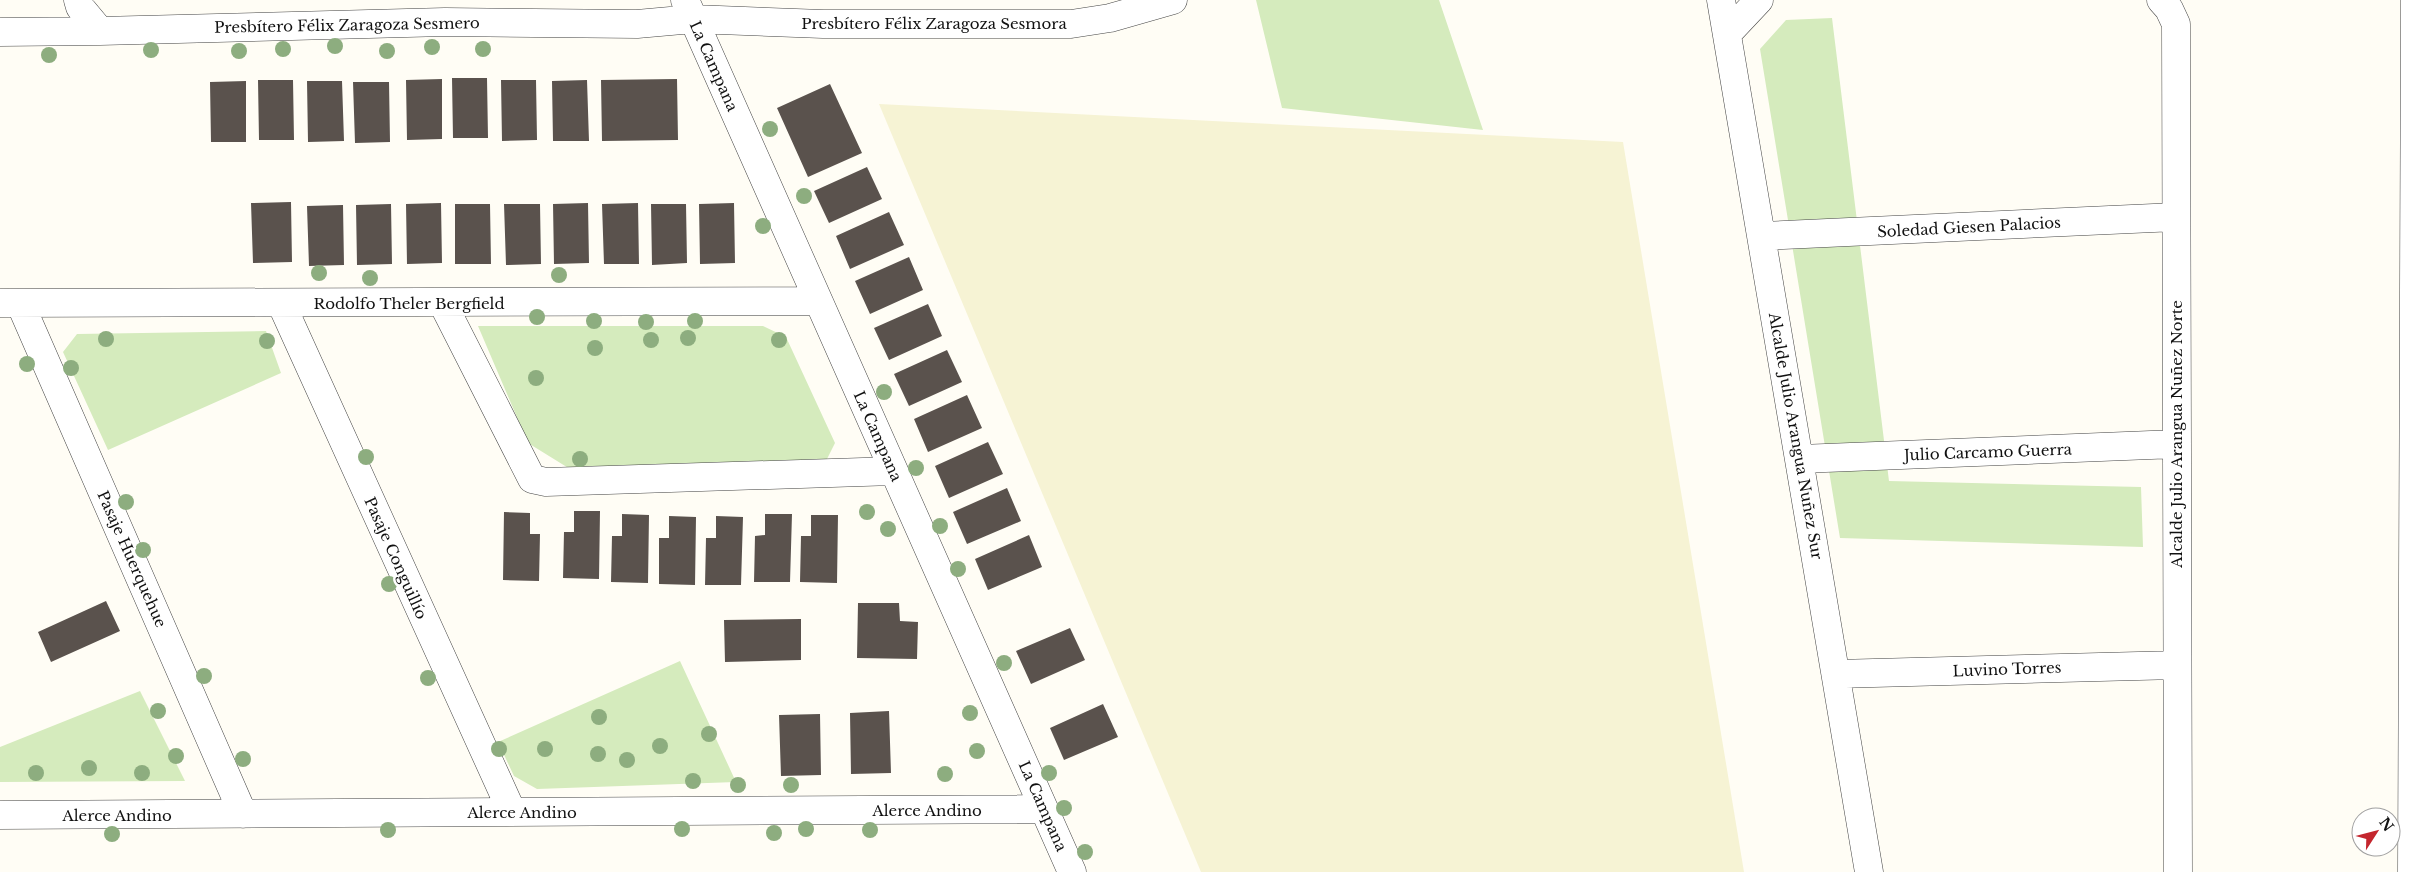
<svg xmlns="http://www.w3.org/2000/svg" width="2416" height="872" font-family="'Libre Baskerville',serif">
<rect width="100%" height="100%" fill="#fffdf5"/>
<path fill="#f6f3d4" d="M879,104L1623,142L1744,872H1201Z"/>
<path fill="#d5ebbd" d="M1256,0H1439L1483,130L1282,108Z
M1832,18L1889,481L2141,487L2143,547L1840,538L1760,49L1786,20Z
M478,326H763L786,337L835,443L824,465L570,469L528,443Z
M266,331L281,373L108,450L63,352L77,334Z
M680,661L736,782L537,789L514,776L498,742Z
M140,691L185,781L0,782V747Z"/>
<path fill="#5a524d" d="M452,78H487L488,138H453Z
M442,79V139L407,140L406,80Z
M677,79L678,140L602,141L601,80Z
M258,80H293L294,140H259Z
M501,80H536L537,140L502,141Z
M587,80L589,141H553L552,81Z
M246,81V142H211L210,82Z
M307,81H342L344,141L308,142Z
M353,82H389L390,142L355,143Z
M830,84L862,153L808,177L777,108Z
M867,167L882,199L829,223L814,191Z
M291,202L292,262L253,263L251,203Z
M441,203L442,263L407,264L406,204Z
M588,203L589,263L554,264L553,204Z
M638,203L639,264H604L602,204Z
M734,203L735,263L700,264L699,204Z
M391,204L392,264L357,265L356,205Z
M455,204H490L491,264H455Z
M504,204H540L541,264L506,265Z
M651,204H686L687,263L652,265Z
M343,205L344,265L309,266L307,206Z
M889,212L904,245L850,269L836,236Z
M909,257L923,290L870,314L855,281Z
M928,304L942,336L889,360L874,328Z
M947,350L962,382L909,406L894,374Z
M967,395L982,428L928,452L914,419Z
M988,442L1003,474L949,498L935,466Z
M1007,488L1021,521L967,544L953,512Z
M574,511H600L599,579L563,578L564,532H574Z
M504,512L530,513V534H540L539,581L503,580Z
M622,514L649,515L648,583L611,582L612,536H622Z
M765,514H792L790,582H754L755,536L765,535Z
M811,515H838L837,583L800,582L801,536H811Z
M669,516L696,517L695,585L659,584V538H669Z
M716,516L743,517L741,585H705L706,538H716Z
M1029,535L1042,567L988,590L975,559Z
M106,601L120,631L51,662L38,632Z
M858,603H899L900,621L918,622L917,659L857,658Z
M801,619V660L725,662L724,620Z
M1070,628L1085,660L1031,684L1016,651Z
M1103,704L1118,737L1064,760L1050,728Z
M889,711L891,773L851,774L850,713Z
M820,714L821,775L781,776L779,715Z"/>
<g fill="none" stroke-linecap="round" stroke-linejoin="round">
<g stroke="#444" stroke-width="29">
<path id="minor" d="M78,0L80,7L100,31
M685,0L1072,872
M1721,0L1869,872
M2161,0L2169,9L2176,24L2178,872
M0,32L100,31L445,22L637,24L693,19L823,24H1071L1110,18L1173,0
M1727,34L1759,0
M1762,236L2176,217
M442,302L532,479L546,482L894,471
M0,303L818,301
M20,303L243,814
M281,303L512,812
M1800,459L2176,444
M1836,674L2177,665
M0,815L1044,809
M2412,872L2415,0"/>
</g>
<use href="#minor" stroke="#fff" stroke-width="28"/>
</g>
<g fill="#8dad7f">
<circle cx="335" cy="46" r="8"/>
<circle cx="432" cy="47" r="8"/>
<circle cx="283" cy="49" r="8"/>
<circle cx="483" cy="49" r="8"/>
<circle cx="151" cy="50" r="8"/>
<circle cx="239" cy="51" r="8"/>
<circle cx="387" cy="51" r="8"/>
<circle cx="49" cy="55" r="8"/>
<circle cx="770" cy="129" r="8"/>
<circle cx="804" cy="196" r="8"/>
<circle cx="763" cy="226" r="8"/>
<circle cx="319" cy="273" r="8"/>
<circle cx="559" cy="275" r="8"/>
<circle cx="370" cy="278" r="8"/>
<circle cx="537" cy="317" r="8"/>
<circle cx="594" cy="321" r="8"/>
<circle cx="695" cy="321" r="8"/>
<circle cx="646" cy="322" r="8"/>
<circle cx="688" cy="338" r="8"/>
<circle cx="106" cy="339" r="8"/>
<circle cx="651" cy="340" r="8"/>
<circle cx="779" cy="340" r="8"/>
<circle cx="267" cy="341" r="8"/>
<circle cx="595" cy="348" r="8"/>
<circle cx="27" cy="364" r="8"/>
<circle cx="71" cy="368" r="8"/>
<circle cx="536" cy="378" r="8"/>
<circle cx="884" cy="392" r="8"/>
<circle cx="366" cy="457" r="8"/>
<circle cx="580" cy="459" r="8"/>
<circle cx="916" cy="468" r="8"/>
<circle cx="126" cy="502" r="8"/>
<circle cx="867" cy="512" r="8"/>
<circle cx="940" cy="526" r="8"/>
<circle cx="888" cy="529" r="8"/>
<circle cx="143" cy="550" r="8"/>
<circle cx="958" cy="569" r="8"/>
<circle cx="389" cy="584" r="8"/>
<circle cx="1004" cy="663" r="8"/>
<circle cx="204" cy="676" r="8"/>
<circle cx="428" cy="678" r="8"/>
<circle cx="158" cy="711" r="8"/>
<circle cx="970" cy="713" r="8"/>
<circle cx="599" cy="717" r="8"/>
<circle cx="709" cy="734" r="8"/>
<circle cx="660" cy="746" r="8"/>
<circle cx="499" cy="749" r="8"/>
<circle cx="545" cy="749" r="8"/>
<circle cx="977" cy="751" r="8"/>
<circle cx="598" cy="754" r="8"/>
<circle cx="176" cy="756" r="8"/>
<circle cx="243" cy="759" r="8"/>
<circle cx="627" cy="760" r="8"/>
<circle cx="89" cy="768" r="8"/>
<circle cx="36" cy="773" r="8"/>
<circle cx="142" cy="773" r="8"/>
<circle cx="1049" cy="773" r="8"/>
<circle cx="945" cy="774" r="8"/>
<circle cx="693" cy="781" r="8"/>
<circle cx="738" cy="785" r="8"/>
<circle cx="791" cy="785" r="8"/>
<circle cx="1064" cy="808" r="8"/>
<circle cx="682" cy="829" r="8"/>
<circle cx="806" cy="829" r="8"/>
<circle cx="388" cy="830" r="8"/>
<circle cx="870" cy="830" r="8"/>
<circle cx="774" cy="833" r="8"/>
<circle cx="112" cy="834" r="8"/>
<circle cx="1085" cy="852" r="8"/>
</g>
<g text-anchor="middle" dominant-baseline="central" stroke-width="5" stroke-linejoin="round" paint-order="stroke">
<g font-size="15" fill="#111" stroke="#fff">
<text x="934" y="23">Presbítero Félix Zaragoza Sesmora</text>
<text transform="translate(347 25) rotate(-1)">Presbítero Félix Zaragoza Sesmero</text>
<text transform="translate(714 66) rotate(66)">La Campana</text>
<text transform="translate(1969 227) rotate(-3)">Soledad Giesen Palacios</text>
<text x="409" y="303">Rodolfo Theler Bergfield</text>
<text transform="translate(2176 434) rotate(-90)">Alcalde Julio Arangua Nuñez Norte</text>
<text transform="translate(878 436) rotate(66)">La Campana</text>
<text transform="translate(1796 436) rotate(80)">Alcalde Julio Arangua Nuñez Sur</text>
<text transform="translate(1988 452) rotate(-2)">Julio Carcamo Guerra</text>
<text transform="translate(396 558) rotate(66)">Pasaje Conguillío</text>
<text transform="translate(132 559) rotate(66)">Pasaje Huerquehue</text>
<text transform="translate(2007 669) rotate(-2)">Luvino Torres</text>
<text transform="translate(1043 806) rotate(66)">La Campana</text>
<text x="927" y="810">Alerce Andino</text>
<text x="522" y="812">Alerce Andino</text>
<text x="117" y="815">Alerce Andino</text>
</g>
</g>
<g transform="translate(2376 832) rotate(54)"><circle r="24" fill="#ffffff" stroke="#a0a0a0"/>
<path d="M0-4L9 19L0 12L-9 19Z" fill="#c4262e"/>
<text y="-8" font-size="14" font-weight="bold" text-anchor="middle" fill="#111111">N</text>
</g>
</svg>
